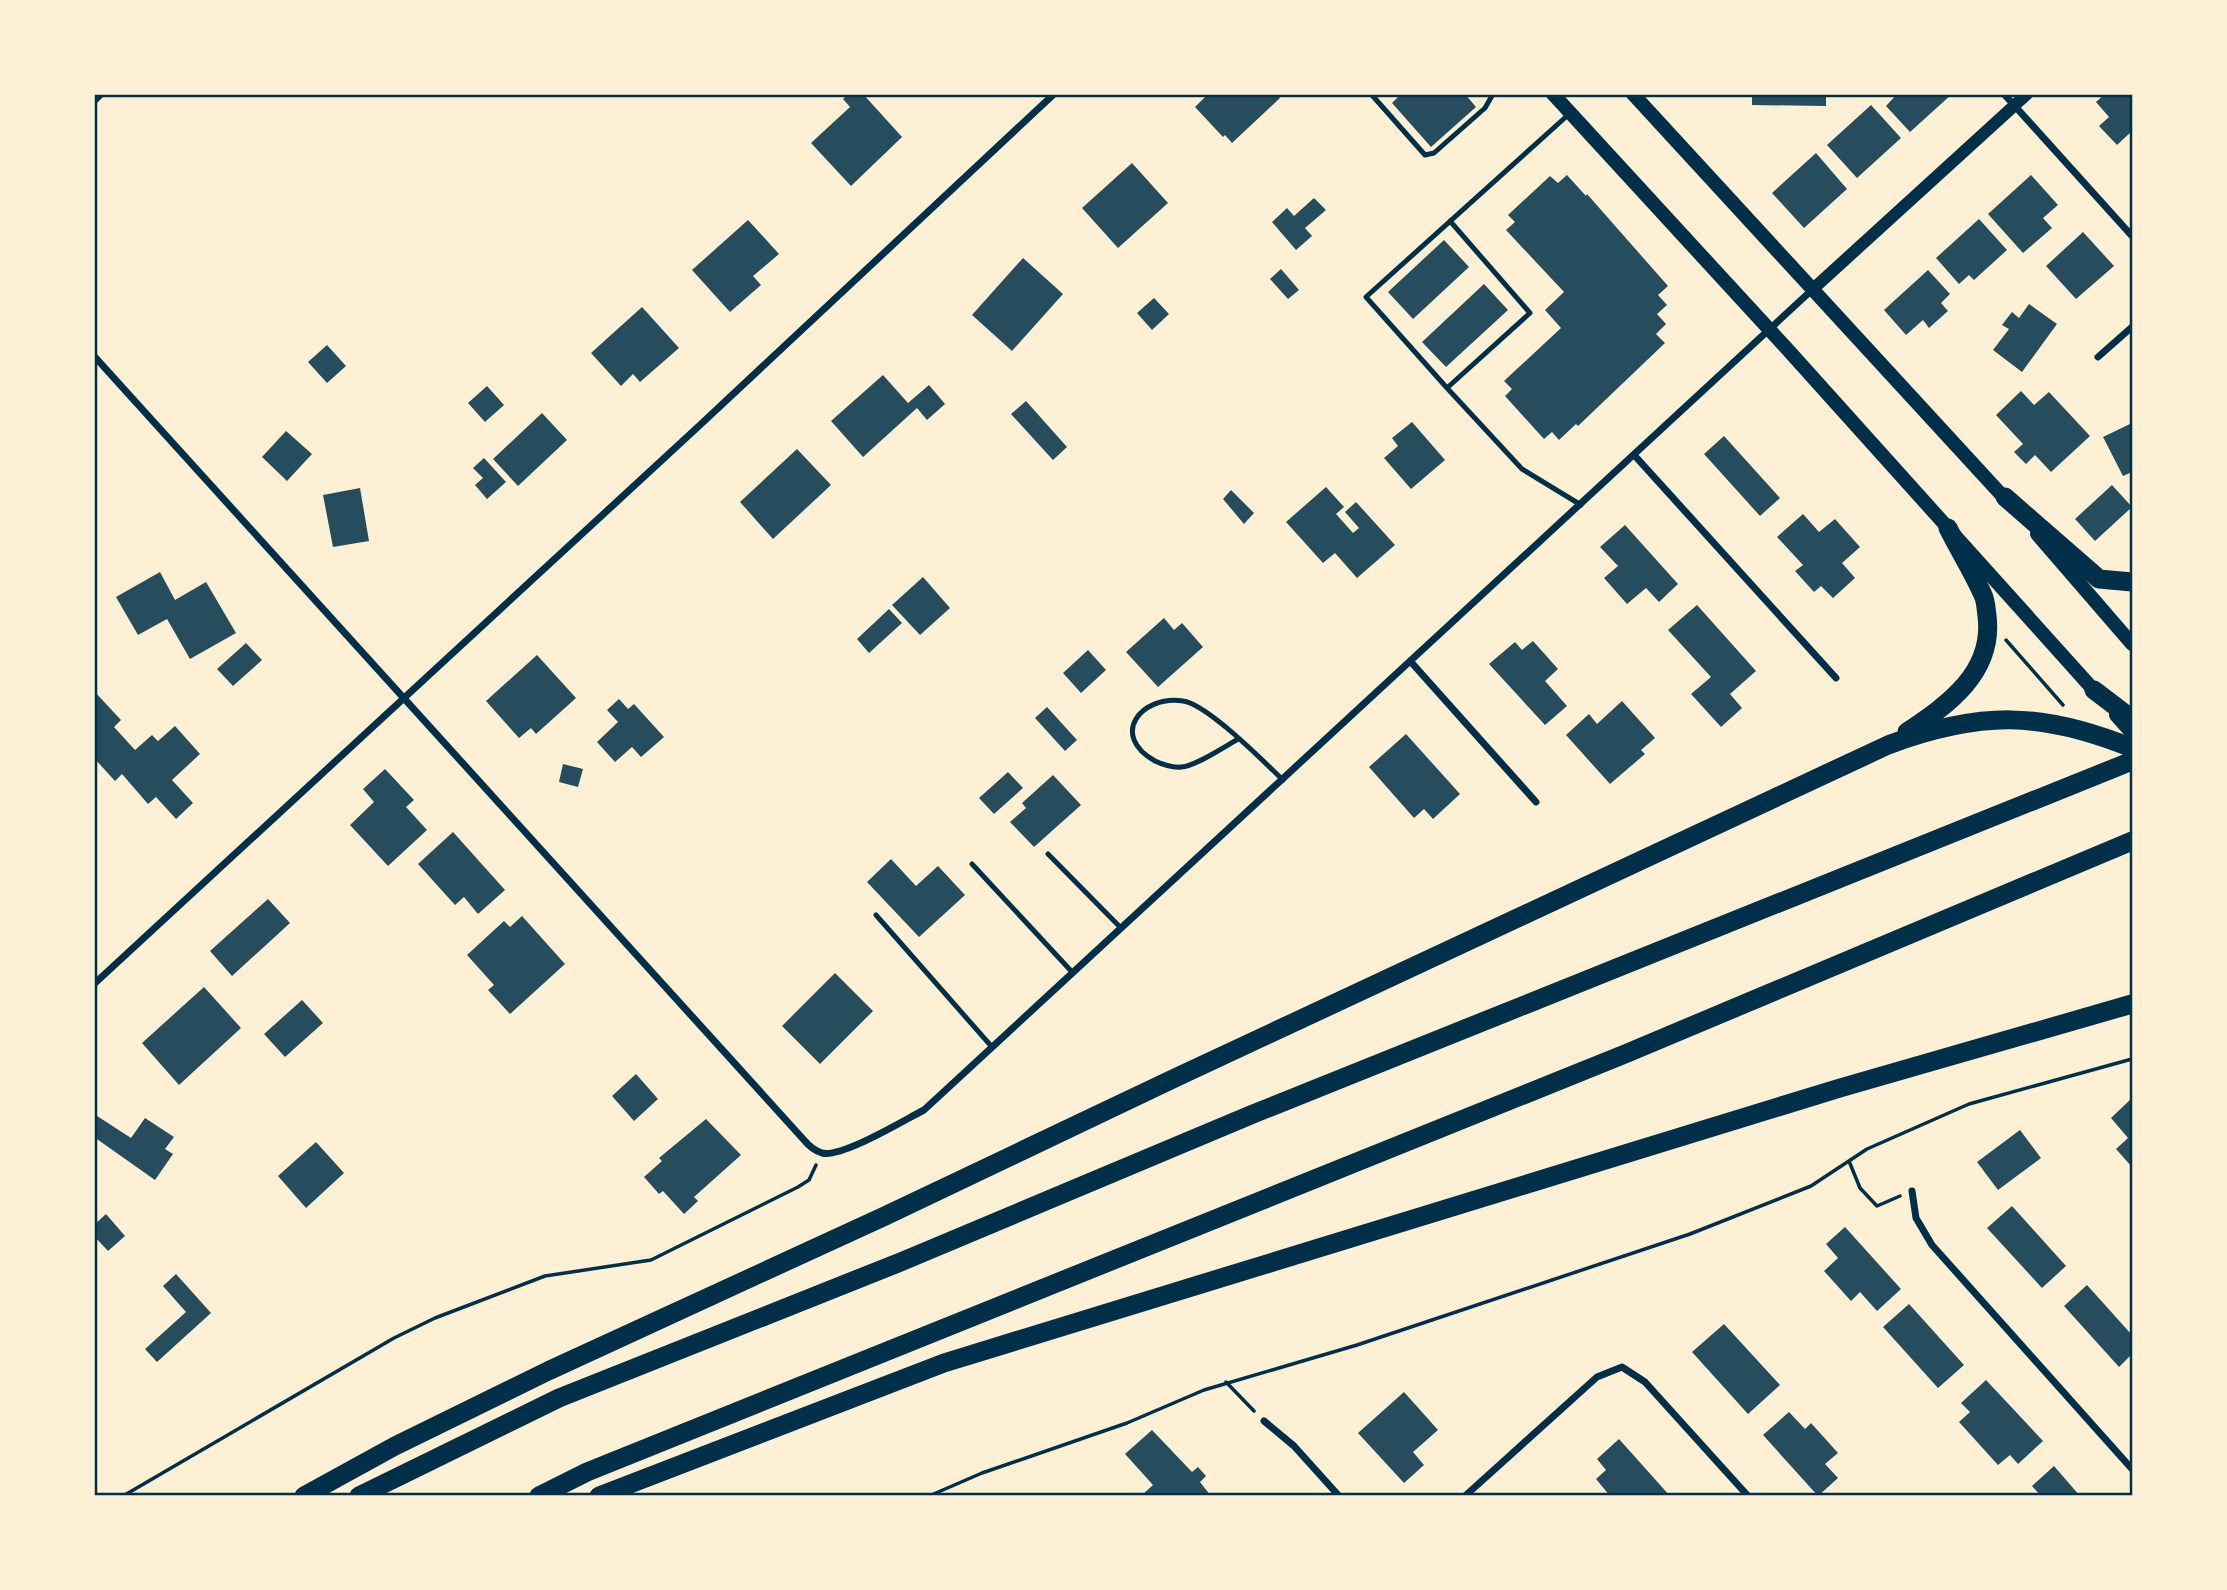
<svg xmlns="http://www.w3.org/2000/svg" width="2227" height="1590" font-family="'Noto Serif',serif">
<rect width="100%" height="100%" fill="#fdf0d5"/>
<path fill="#264d5e" d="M848,94H863L902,137L851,186L811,143L850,107L843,99Z
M1208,94H1277L1280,98L1232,143L1225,135L1223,137L1195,107Z
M1401,94H1465L1476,107L1431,147L1392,103Z
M1752,94H1826V106L1752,105Z
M1897,94H1952L1910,132L1886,106Z
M2105,94H2132V131L2117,145L2099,126L2109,117L2096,102Z
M1871,105L1901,138L1857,178L1827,145Z
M1816,153L1847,189L1804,228L1772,193Z
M1132,163L1168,203L1118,248L1082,208Z
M1567,175L1586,196L1587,194L1668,286L1658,295L1667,305L1657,314L1666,324L1656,334L1665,343L1578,426L1576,424L1559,440L1552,432L1544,439L1505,396L1512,389L1504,381L1561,328L1545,310L1564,292L1506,230L1515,222L1508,215L1550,176L1558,183Z
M2031,175L2058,205L2043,218L2052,228L2023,253L1988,214Z
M1314,198L1326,210L1305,228L1312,236L1296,250L1272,222L1287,208L1294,216Z
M1979,219L2007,250L1974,280L1969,275L1959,284L1936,258Z
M748,220L779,254L753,276L761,285L730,312L692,270Z
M2083,232L2114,266L2076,299L2046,266Z
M1444,240L1469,267L1413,319L1388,292Z
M1023,258L1063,294L1012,351L972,315Z
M1281,269L1299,290L1288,299L1270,279Z
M1928,270L1950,294L1941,303L1948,311L1929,328L1923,320L1906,335L1884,310Z
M1484,284L1508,310L1446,367L1422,342Z
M1154,298L1169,314L1152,330L1137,313Z
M2029,304L2057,324L2022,372L1993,350L2009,329L2002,325L2012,312L2019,318Z
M642,307L679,348L640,382L633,374L621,386L591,353Z
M327,345L346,366L327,383L308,362Z
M883,375L908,403L929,385L945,404L927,420L917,408L863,457L831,421Z
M487,386L504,405L485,422L468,403Z
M2021,391L2034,405L2049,392L2090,436L2051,472L2035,455L2026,464L2014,452L2023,444L1996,415Z
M1026,401L1067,447L1053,460L1011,414Z
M542,413L567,440L518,486L493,459Z
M1412,422L1445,460L1411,489L1384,458L1398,446L1392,438Z
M2132,423V472L2123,476L2103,437Z
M286,431L312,454L287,481L262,457Z
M1724,436L1780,498L1760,516L1704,454Z
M797,449L831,485L773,539L740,502Z
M484,458L506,482L487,499L475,485L483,478L473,468Z
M2112,485L2132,507L2095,541L2075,519Z
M1326,487L1344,507L1336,514L1353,533L1359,528L1345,512L1356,502L1395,545L1357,578L1335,553L1323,563L1286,522Z
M360,488L369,541L333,547L323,495Z
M1231,490L1254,513L1244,524L1223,499Z
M1803,514L1819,532L1835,519L1860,547L1842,563L1855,578L1833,598L1821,586L1814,592L1795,571L1803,565L1777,537Z
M1625,525L1678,584L1659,602L1646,588L1627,604L1604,578L1618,566L1600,547Z
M160,572L175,600L206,582L236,633L190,659L167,619L138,635L116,597Z
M923,577L950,608L920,635L892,605Z
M1697,605L1756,671L1730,694L1742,708L1721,727L1691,694L1711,677L1668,630Z
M889,609L902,623L869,653L857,639Z
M1164,618L1174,630L1182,623L1203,647L1158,687L1126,652Z
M1533,641L1558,669L1545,681L1567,706L1545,725L1489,664L1515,642L1522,650Z
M246,643L262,660L233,686L217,669Z
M1088,650L1106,670L1081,693L1063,673Z
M537,655L576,698L536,734L531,728L519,738L486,701Z
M94,691L121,720L114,727L135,750L152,735L158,741L175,726L200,754L172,780L193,803L176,819L156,797L148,804L122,774L115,781L94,758V745L97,743L94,741Z
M619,699L628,709L634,704L664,737L641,757L632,747L615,762L597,742L618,722L607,710Z
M1622,701L1655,738L1641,750L1645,754L1610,784L1566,735L1589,714L1597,724Z
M1047,707L1077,740L1065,751L1035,718Z
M1406,734L1460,794L1433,819L1424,809L1414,818L1369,767Z
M563,764L583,769L578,787L559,782Z
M385,769L414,800L406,807L427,830L388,866L350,825L374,802L363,789Z
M1008,772L1023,788L994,814L979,798Z
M1053,775L1081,805L1034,847L1010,822L1026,808L1022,803Z
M453,832L505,890L478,914L464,897L455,905L418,864Z
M891,859L916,886L938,866L965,895L919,937L867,882Z
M268,899L290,923L232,976L210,951Z
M522,916L565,964L510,1014L488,990L494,985L467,955L504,921L510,927Z
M835,973L873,1011L820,1064L782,1026Z
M204,987L241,1028L179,1085L142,1043Z
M302,1000L323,1023L285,1057L264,1034Z
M636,1074L658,1099L634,1121L612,1096Z
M2132,1098V1167L2116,1149L2128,1138L2111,1118Z
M94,1114L131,1138L145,1118L174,1137L165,1149L173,1154L155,1180L94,1137Z
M706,1119L741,1155L694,1197L698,1201L684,1214L663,1191L659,1194L644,1177L662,1161L659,1158Z
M2020,1130L2041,1158L1998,1190L1977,1162Z
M316,1142L344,1173L306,1208L278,1176Z
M2012,1206L2066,1266L2042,1288L1987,1228Z
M106,1214L125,1236L108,1251L94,1236V1225Z
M1845,1227L1901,1289L1877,1311L1860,1292L1851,1301L1824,1271L1838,1258L1826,1244Z
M176,1274L211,1313L157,1362L145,1349L186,1312L163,1286Z
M2087,1285L2132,1335V1354L2119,1367L2064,1306Z
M1909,1304L1964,1365L1938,1388L1883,1327Z
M1724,1324L1780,1385L1748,1414L1692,1352Z
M1986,1380L2043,1441L2018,1464L2010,1455L1998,1465L1959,1422L1970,1412L1961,1403Z
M1404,1392L1438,1430L1413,1452L1424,1465L1404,1483L1358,1433Z
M1789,1412L1805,1429L1811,1423L1838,1453L1825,1464L1838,1478L1818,1496L1763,1435Z
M1152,1430L1192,1472L1198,1467L1206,1476L1200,1482L1211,1496H1145L1143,1494L1153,1485L1125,1454Z
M1619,1439L1670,1496H1610L1596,1479L1606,1470L1597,1459Z
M2054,1466L2080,1496H2041L2032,1486Z"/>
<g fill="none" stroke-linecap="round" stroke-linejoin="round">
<path stroke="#003049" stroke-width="3.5" d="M2006,640L2063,705
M1849,1161L1860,1188L1877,1206L1900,1196
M1226,1382L1254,1411
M123,1496L394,1338L435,1318L545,1276L651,1260L798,1187L809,1180L816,1165
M929,1496L982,1473L1127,1423L1204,1390L1357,1345L1690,1234L1811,1186L1867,1149L1969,1104L2132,1059"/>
<path stroke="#003049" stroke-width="5" d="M1371,94L1425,155L1434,153L1485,108L1493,94
M1450,221L1530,313L1447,388L1366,297L1568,115
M1447,388L1522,469L1581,505
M1238,739C1226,746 1194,767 1181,767C1173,768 1161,764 1155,761C1109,735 1141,695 1183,701C1207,704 1264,762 1283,780
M1048,854L1121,928
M972,864L1073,973
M876,915L992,1047"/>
<path stroke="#003049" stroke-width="7" d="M2004,94L2132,236
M94,101L101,94
M94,356L804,1140C809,1146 815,1151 822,1153C842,1158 904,1120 924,1110L1813,289
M2098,357L2132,327
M1635,456L1836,678
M1411,662L1536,802
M94,984L700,425L1054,94
M1912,1191L1916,1218L1932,1245L2132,1469
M1264,1421L1294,1446L1339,1496
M1465,1496L1597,1377L1622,1367L1645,1382L1748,1496"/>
<path stroke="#003049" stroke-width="12" d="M1813,289L2027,94"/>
<path stroke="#003049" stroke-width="14" d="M1553,94L1789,351L2100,697
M1633,94L2009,503
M2037,534L2132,644
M2116,715L2132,733"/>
<path stroke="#003049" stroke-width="19" d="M2005,497L2099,579L2132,582
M2094,690L2132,719
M1907,732C1949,704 1994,672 1987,616C1986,609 1986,601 1983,595C1973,572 1959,550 1948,528
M304,1496L395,1446L548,1371L885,1216L1177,1077L1888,745C1980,711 2041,711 2132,748
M359,1496L559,1398L903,1261L1253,1114L2132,761
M539,1496L587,1472L1625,1054L2132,841
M599,1496L944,1363L1840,1088L2132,1004"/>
</g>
<rect width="2227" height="1590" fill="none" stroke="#fdf0d5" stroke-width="192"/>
<rect x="96" y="96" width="2035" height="1398" fill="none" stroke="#003049" stroke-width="2.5"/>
</svg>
